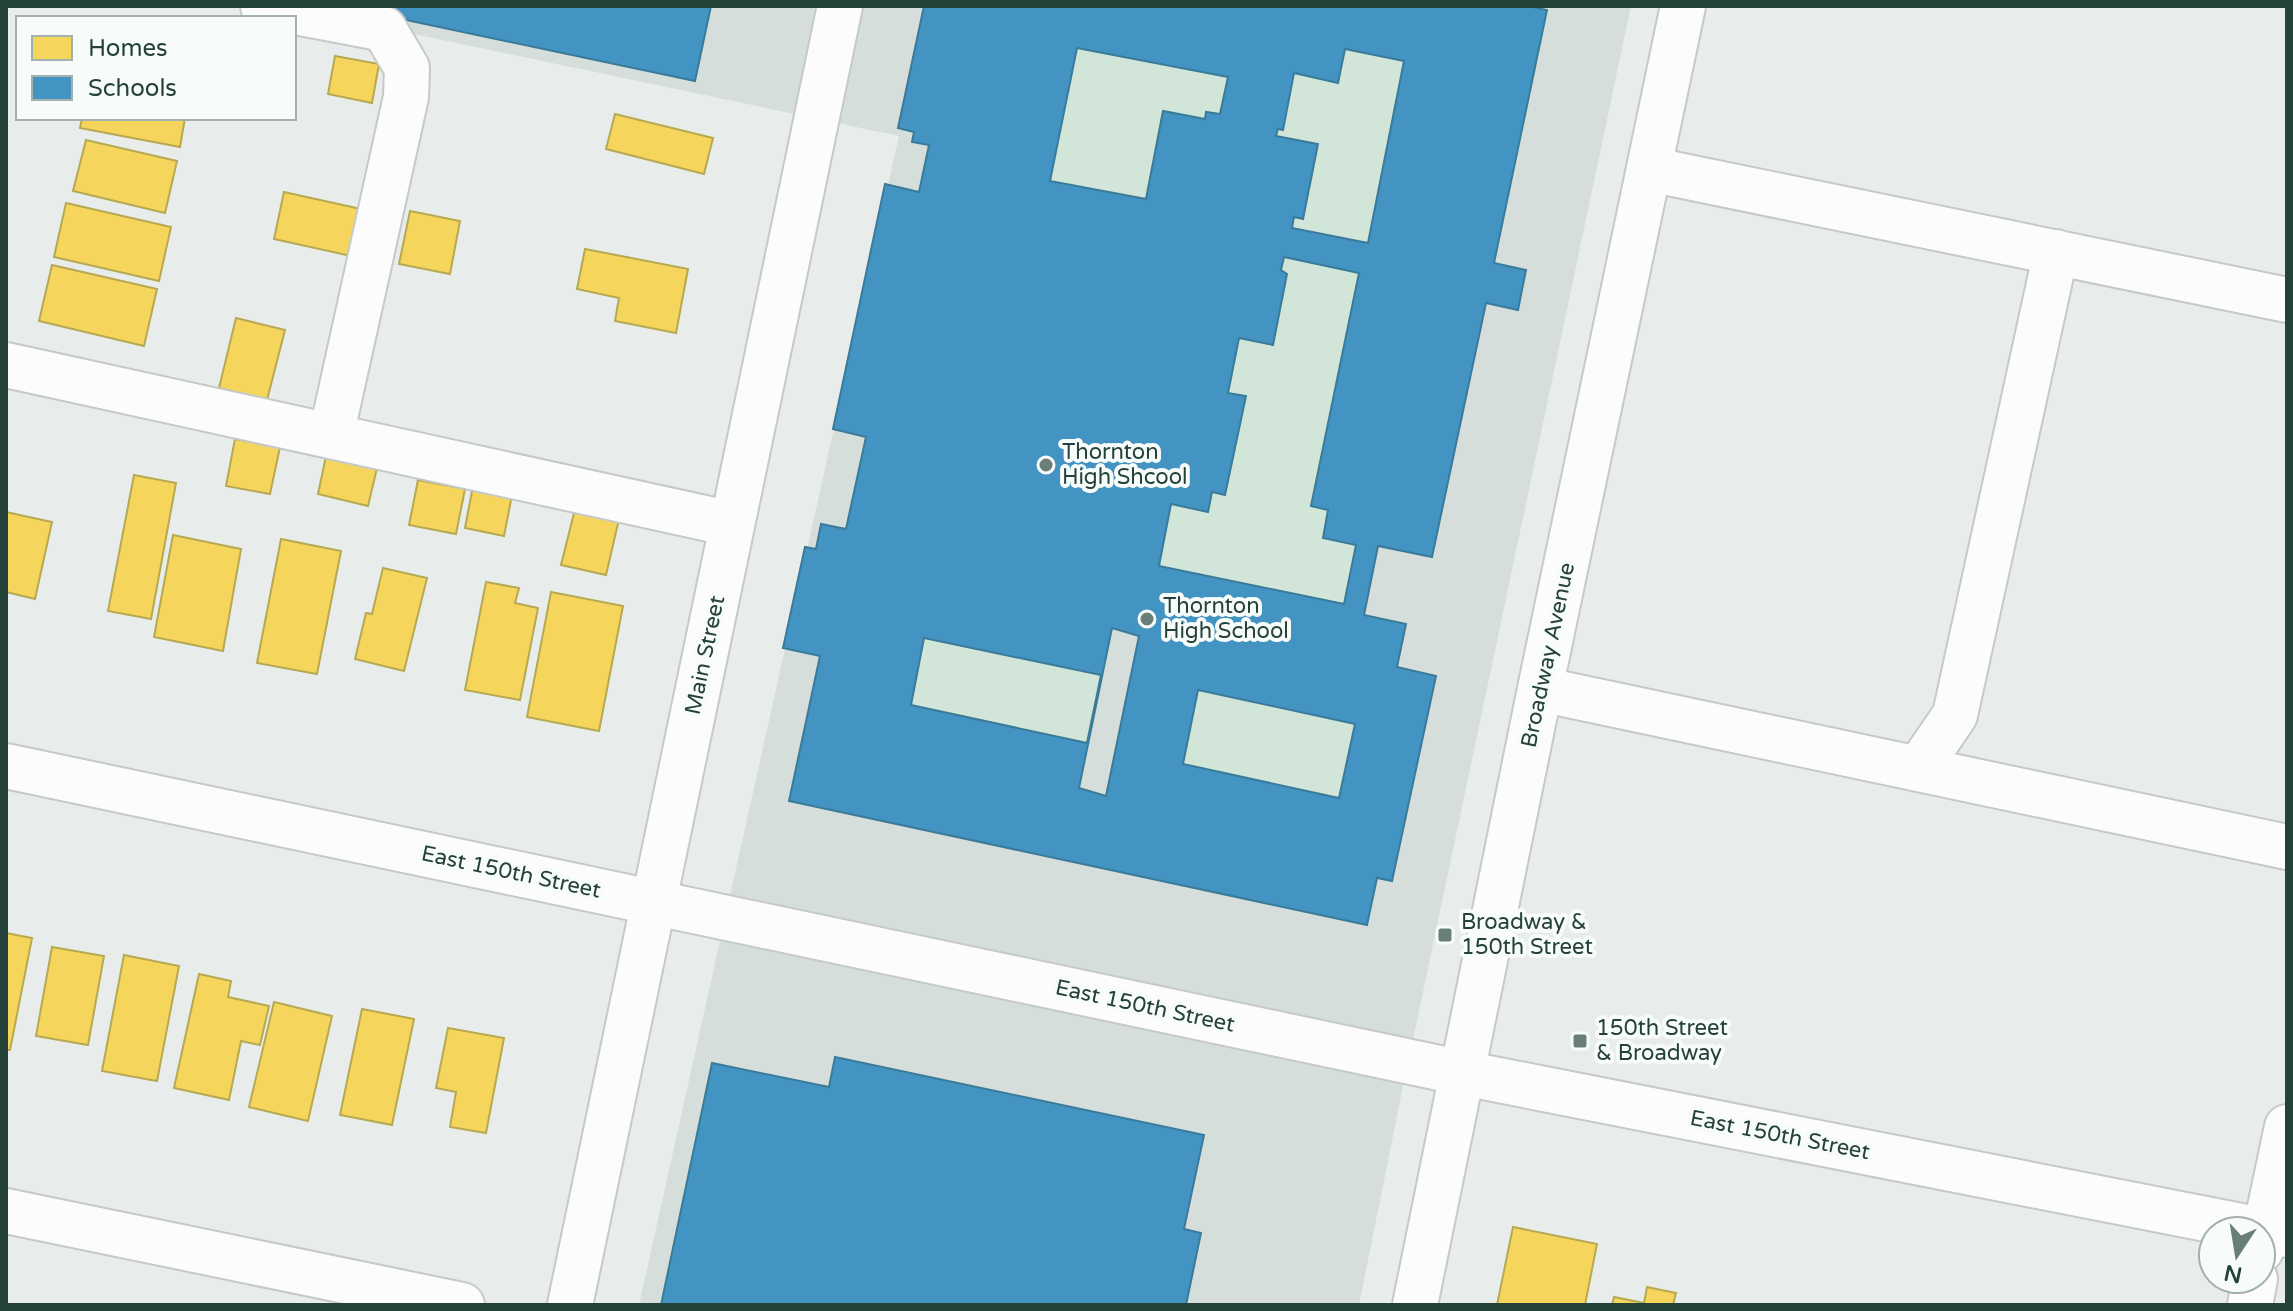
<svg xmlns="http://www.w3.org/2000/svg" width="2293" height="1311" font-family="'Varela Round',sans-serif">
<rect width="100%" height="100%" fill="#e8edeb"/>
<path fill="#d6dedb" d="M281,6H1631L1400,1101L1359,1305H639L899,136Z"/>
<path fill="#d1e6d8" d="M1077,48L1228,77L1220,114L1207,112L1205,119L1146,199L1050,181Z
M1345,49L1404,61L1368,243L1292,228L1294,217L1303,219L1318,145L1276,136L1278,129H1283L1294,73L1338,82Z
M1284,257L1359,273L1311,506L1328,510L1323,538L1356,545L1344,604L1159,566L1171,504L1208,512L1212,492L1225,495L1246,397L1228,393L1239,338L1273,345L1287,274L1281,270Z
M924,638L1101,675L1087,743L911,705Z
M1198,690L1355,724L1339,798L1183,764Z"/>
<path fill="#f6d55c" stroke="#b7a952" stroke-width="2" d="M335,56L379,64L372,103L328,94Z
M615,114L713,138L704,174L606,149Z
M82,118H185L180,147L80,128Z
M86,140L177,161L165,213L73,191Z
M284,192L361,209L351,256L274,239Z
M66,203L171,227L159,281L54,257Z
M410,211L460,221L450,274L399,264Z
M585,249L688,269L676,333L615,321L619,298L577,289Z
M52,265L157,289L144,346L39,321Z
M236,318L285,330L267,400L219,388Z
M235,439L280,447L270,494L226,486Z
M326,456L377,468L368,506L318,494Z
M134,475L176,483L151,619L108,611Z
M418,480L465,489L456,534L409,525Z
M473,486L512,495L504,536L465,528Z
M575,509L619,519L606,575L561,565Z
M6,512L52,522L35,599L6,592Z
M173,535L241,549L223,651L154,637Z
M281,539L341,551L317,674L257,663Z
M383,568L427,578L404,671L355,659L366,613L372,614Z
M486,582L519,588L515,603L538,608L520,700L465,690Z
M551,592L623,606L599,731L527,717Z
M6,933L32,938L10,1050H6Z
M52,947L104,956L88,1045L36,1036Z
M124,955L179,966L157,1081L102,1071Z
M199,974L231,981L228,997L269,1006L260,1045L241,1041L229,1100L174,1088Z
M274,1002L332,1016L308,1121L249,1107Z
M362,1009L414,1019L392,1125L340,1115Z
M448,1028L504,1038L486,1133L450,1127L456,1092L436,1088Z
M1513,1227L1597,1244L1585,1305H1497Z
M1647,1287L1676,1293L1673,1305H1612L1614,1297L1644,1303Z"/>
<path fill="#4393c3" stroke="#3a7b9a" stroke-width="2" fill-rule="evenodd" d="M340,6H711L695,81Z
M924,6H1528L1547,10L1494,263L1526,270L1518,310L1486,303L1432,557L1378,546L1364,615L1406,624L1397,667L1436,676L1392,881L1377,878L1367,925L789,801L820,656L783,648L805,547L816,549L821,524L846,529L866,437L833,429L885,184L919,192L929,145L912,142L914,132L898,128ZM1077,48L1228,77L1220,114L1206,112L1205,119L1163,111L1146,199L1050,181ZM1345,49L1404,61L1368,243L1292,228L1294,217L1303,219L1318,144L1276,136L1278,129L1283,130L1294,73L1338,83ZM1284,257L1359,273L1311,506L1328,510L1323,538L1356,545L1344,604L1159,566L1171,504L1208,512L1212,492L1225,495L1246,396L1228,393L1239,338L1273,345L1287,274L1281,270ZM1112,628L1139,636L1106,796L1079,788ZM924,638L1101,675L1087,743L911,705ZM1198,690L1355,724L1339,798L1183,764Z
M835,1057L1204,1135L1184,1229L1201,1233L1186,1305H661L712,1063L829,1087Z"/>
<g fill="none" stroke-linecap="round" stroke-linejoin="round">
<g stroke="#c5cac8" stroke-width="48">
<path id="minor" d="M263,6L384,29L407,68L406,97L331,436
M1649,169L2287,300
M6,365L732,524
M1540,689L2287,847
M6,766L1463,1073L2287,1235
M1918,769L1955,715L2056,252
M6,1211L462,1305
M2261,1250L2287,1127
M570,1305L840,6
M1415,1305L1540,689L1683,6
M2250,1305L2255,1279"/>
</g>
<use href="#minor" stroke="#fcfcfc" stroke-width="44"/>
</g>
<g fill="#697e78" stroke="#f7fbf9" stroke-width="3">
<circle cx="1046" cy="465" r="8"/>
<circle cx="1147" cy="619" r="8"/>
<rect x="1437" y="927" width="16" height="16" rx="4"/>
<rect x="1572" y="1033" width="16" height="16" rx="4"/>
</g>
<g text-anchor="middle" dominant-baseline="central" stroke-width="8" stroke-linejoin="round" paint-order="stroke">
<g font-size="22" fill="#24423a" stroke="#f7fbf9" text-anchor="start">
<text x="1062" y="452">Thornton<tspan x="1062" dy="25">High Shcool</tspan></text>
<text x="1163" y="606">Thornton<tspan x="1163" dy="25">High School</tspan></text>
<text x="1461" y="922">Broadway &amp;<tspan x="1461" dy="25">150th Street</tspan></text>
<text x="1596" y="1028">150th Street<tspan x="1596" dy="25">&amp; Broadway</tspan></text>
</g>
<g font-size="22" fill="#24423a" stroke="#f7fbf9">
<text transform="translate(705 655) rotate(-78)">Main Street</text>
<text transform="translate(1548 655) rotate(-78)">Broadway Avenue</text>
<text transform="translate(511 872) rotate(12)">East 150th Street</text>
<text transform="translate(1145 1006) rotate(12)">East 150th Street</text>
<text transform="translate(1780 1135) rotate(11)">East 150th Street</text>
</g>
</g>
<rect width="2293" height="1311" fill="none" stroke="#24423a" stroke-width="16"/>
<rect x="16" y="16" width="280" height="104" fill="#f7fbf9" stroke="#a3b1ad" stroke-width="2"/>
<rect x="32" y="36" width="40" height="24" fill="#f6d55c" stroke="#a3b1ad" stroke-width="2"/>
<text x="88" y="56" font-size="24" fill="#24423a">Homes</text>
<rect x="32" y="76" width="40" height="24" fill="#4393c3" stroke="#a3b1ad" stroke-width="2"/>
<text x="88" y="96" font-size="24" fill="#24423a">Schools</text>
<g transform="translate(2237 1255) rotate(192)"><circle r="38" fill="#f7fbf9" stroke="#a3b1ad" stroke-width="2"/>
<path d="M0-6L14 30L0 20L-14 30Z" fill="#697e78"/>
<text y="-12" font-size="22" font-weight="bold" text-anchor="middle" fill="#24423a">N</text>
</g>
</svg>
